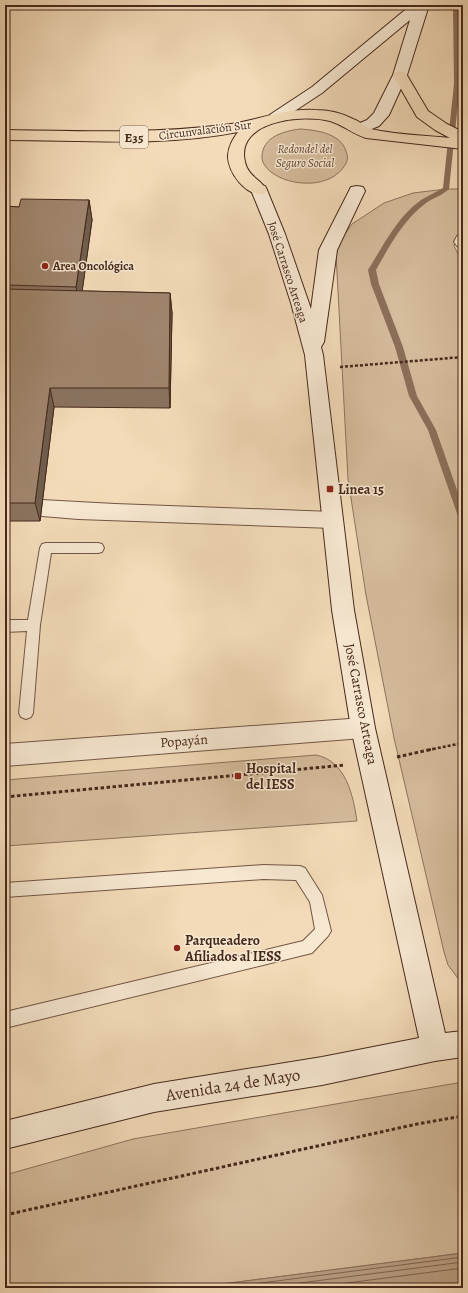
<svg xmlns="http://www.w3.org/2000/svg" width="468" height="1293" font-family="Alegreya,serif">
<rect width="100%" height="100%" fill="#f3dbb9"/>
<filter id="stains"><feTurbulence type="fractalNoise" baseFrequency=".005" numOctaves="4"/><feColorMatrix values="0 0 0 0 .2 0 0 0 0 .09 0 0 0 0 .02 0 0 0 .5 -.17"/></filter>
<radialGradient id="worn" r=".72"><stop offset=".6" stop-color="#630" stop-opacity="0"/><stop offset="1" stop-color="#630" stop-opacity=".3"/></radialGradient>
<path fill="#d6bd9e" stroke="#8e735d" d="M300,129C316,130 340,133 346,151C348,156 348,161 345,165C331,189 290,187 271,172C266,168 262,163 262,157C262,137 284,131 300,129Z
M446,189H463V231L456,238L454,246L463,264V985L448,965L444,952L394,738L366,595L348,479L336,254L340,241L352,224L384,203L413,193Z
M316,755C346,761 353,795 357,821L5,846V780Z
M463,1082V1253L191,1288H5V1175L133,1139Z"/>
<path fill="#b99e84" stroke="#8b6f5a" d="M463,1253V1288H191Z"/>
<g fill="none" stroke-linecap="round" stroke-linejoin="round">
<path stroke="#806450" stroke-width="1" d="M222,1288L463,1257
M261,1288L463,1262
M308,1288L463,1268"/>
<path fill="#8b6f5a" fill-rule="evenodd" d="M453,5H459L460,84L449,189C443,195 433,198 426,203C403,220 389,247 376,270L379,284L403,347L417,396L436,430L463,507V522L459,519L428,430L409,396L395,347L371,284L368,270C383,246 397,217 421,200C428,196 436,192 443,188L454,84Z"/>
<g stroke="#725643" stroke-width="2">
<path id="lane" d="M46,543H98L102,544L104,548L102,552L98,553H51L40,625L33,713L31,717L26,719L21,717L19,713L27,631L5,632V620H28L40,548L42,544Z
M263,865L300,866L305,868L322,895L331,931L328,936L312,953L5,1028V1012L303,941L315,929L310,902L296,880L263,879L5,897V883Z"/>
</g>
<g stroke="#725643" stroke-width="2">
<path id="street" d="M463,234V248L457,246L454,242L457,236Z
M42,500L115,504L333,512L340,514L343,520L340,526L333,528L78,519L42,516L35,514L32,508L35,502Z
M363,718L371,721L375,728L371,735L363,738L5,766V744Z"/>
</g>
<g stroke="#47291c" stroke-width="2">
<path id="secondary" d="M411,5H429L407,75L389,115L379,126L359,134L353,132L351,129L353,126L367,120L374,113L393,75L410,20L322,93L281,120L276,122L271,120L268,117L271,114L312,87Z
M259,185L265,186L267,190L285,234L311,309L319,250L351,187L357,186L363,187L365,191L337,250L324,342L321,347L323,355L354,610L375,728L445,1033L463,1031V1057L435,1061L322,1085L154,1112L5,1149V1121L154,1084L322,1057L419,1038L351,728L332,610L305,355L291,303L269,234L251,190L253,186Z"/>
</g>
<g stroke="#47291c" stroke-width="2">
<path id="highway" d="M400,71L405,72L428,111L447,124L463,132V149L366,138C353,134 343,125 330,121C304,114 235,120 245,162C248,176 260,179 267,190L265,194C247,198 227,172 228,155C229,145 233,139 238,132C163,147 81,140 5,140V130C78,131 151,134 223,125C254,122 283,108 315,110C328,110 342,113 353,119C360,121 365,128 371,129C397,135 424,135 450,138L435,130L417,117L393,75L395,72Z"/>
</g>
<path stroke="#47291c" stroke-width="2.5" stroke-dasharray="3 2" stroke-linecap="butt" d="M340,367L463,357
M428,750L463,743"/>
<path stroke="#47291c" stroke-width="3" stroke-dasharray="3.5 2.5" stroke-linecap="butt" d="M397,757L433,749
M5,797L345,765
M5,1215L417,1124L463,1116"/>
<use href="#lane" fill="#f7e8d2" fill-rule="evenodd"/>
<use href="#street" fill="#f7e8d2" fill-rule="evenodd"/>
<use href="#secondary" fill="#f7e8d2" fill-rule="evenodd"/>
<use href="#highway" fill="#f3dbb9" fill-rule="evenodd"/>
</g>
<path fill="#8a735f" stroke="#47291c" d="M89,200L92,220L82,291L170,293L172,313L170,408L54,407L40,521H5V206L19,207Z"/>
<path fill="#705e4d" stroke="#47291c" d="M89,200L92,220L80,307L76,287Z
M170,293L172,313L170,408L169,388Z
M50,388L54,407L40,521L35,503Z"/>
<path fill="#a0866e" stroke="#47291c" d="M21,199L89,200L76,287L5,285V206L19,207Z
M5,289L170,293L169,388H50L35,503H5Z"/>
<g fill="#8f2418" stroke="#f7e8d2" stroke-width="1.5">
<circle cx="45" cy="266" r="4"/>
<rect x="326" y="485" width="8" height="8" rx="2"/>
<rect x="234" y="772" width="8" height="8" rx="2"/>
<circle cx="177" cy="948" r="4"/>
</g>
<g text-anchor="middle" dominant-baseline="central" stroke-width="3" stroke-linejoin="round" paint-order="stroke">
<g font-size="12" fill="#47291c" stroke="#f7e8d2">
<text transform="translate(205 130) rotate(-7)">Circunvalación Sur</text>
<text transform="translate(288 272) rotate(72)">José Carrasco Arteaga</text>
</g>
<g font-size="12" font-style="italic" fill="#644736" stroke="#f7e8d2">
<text x="305" y="149">Redondel del<tspan x="305" dy="14">Seguro Social</tspan></text>
</g>
<g font-size="12" font-weight="bold" fill="#47291c" stroke="#f7e8d2" text-anchor="start">
<text x="53" y="266">Area Oncológica</text>
</g>
<rect fill="#f7e8d2" stroke="#7c6253" stroke-width="1" x="120" y="126" width="28" height="22" rx="3"/>
<g font-size="13" font-weight="bold" fill="#47291c">
<text x="134" y="137">E35</text>
</g>
<g font-size="14" font-weight="bold" fill="#47291c" stroke="#f7e8d2" text-anchor="start">
<text x="338" y="489">Linea 15</text>
<text x="246" y="768">Hospital<tspan x="246" dy="16">del IESS</tspan></text>
<text x="185" y="940">Parqueadero<tspan x="185" dy="16">Afiliados al IESS</tspan></text>
</g>
<g font-size="14" fill="#47291c" stroke="#f7e8d2">
<text transform="translate(361 704) rotate(79)">José Carrasco Arteaga</text>
<text transform="translate(184 741) rotate(-4)">Popayán</text>
</g>
<g font-size="17" fill="#47291c" stroke="#f7e8d2">
<text transform="translate(233 1085) rotate(-9)">Avenida 24 de Mayo</text>
</g>
</g>
<rect width="468" height="1293" fill="none" stroke="#f3dbb9" stroke-width="20"/>
<rect x="6" y="6" width="456" height="1281" fill="none" stroke="#47291c" stroke-width="2"/>
<rect x="10" y="10" width="448" height="1273" fill="none" stroke="#47291c"/>
<rect width="100%" height="100%" filter="url(#stains)"/>
<rect width="100%" height="100%" fill="url(#worn)"/>
</svg>
